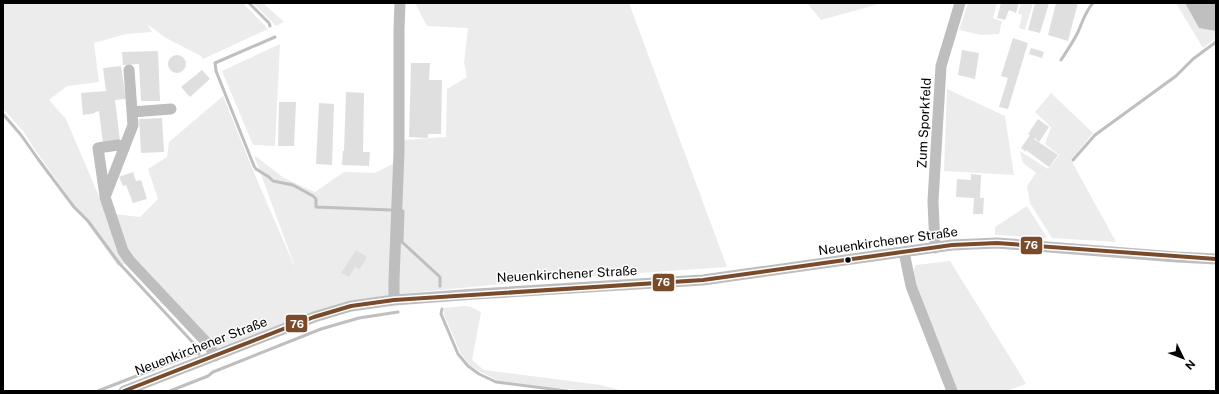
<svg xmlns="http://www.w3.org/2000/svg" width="1219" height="394" font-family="'Public Sans',sans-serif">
<rect width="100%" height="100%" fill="#fff"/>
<path fill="#ececec" d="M3,3H243L268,29L203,59L201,56L166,38L147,24L152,32L126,34L94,43L99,82L67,86L49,100L66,119L106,213L140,217L158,199L148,169L167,157L169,142L223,96L252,168L296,270L254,155L284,178L315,192L344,172L375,173L402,159L404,140L446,137L447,89L467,77L464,63L468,28L427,26L415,3H629L727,267L536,280L482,286L398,294L350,301L217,350L136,261L118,266L33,147L24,132L3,109Z
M253,3H263L284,22L276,26Z
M807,3H882L821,20Z
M968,3H997L993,18L1002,21L999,34L981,35L959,30Z
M1021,3H1033L1025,30L1019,28L1022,15L1018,13Z
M1176,3H1185L1199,28L1214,31L1216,29V38L1203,48Z
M280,44L275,146L253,145L222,71Z
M947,89L1005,116L1014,175L944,171Z
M1051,93L1093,133L1071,160L1116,242L1052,238L1030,203L1027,186L1036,173L1023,163L1020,151L1048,169L1059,155L1045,144L1051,127L1035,112Z
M1027,206L1047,238L995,235V227Z
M950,261L1022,377L1026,384L1006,391H957L920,297L914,279V269L916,265Z
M465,306L471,307L481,312L472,360L484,370L601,385L624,391H583L499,381L481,372L470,365L461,354L444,315V308Z"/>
<path fill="#bfbfbf" d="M1185,3H1216V29L1215,31L1199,28Z"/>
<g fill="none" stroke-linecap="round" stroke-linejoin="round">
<path stroke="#bfbfbf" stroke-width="3" d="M249,3L269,23L270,26
M275,37L215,63L216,71L254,166L256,169L269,177L273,181L293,185L313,196L316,199V207L391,210
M1061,60C1067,51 1073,42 1078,32C1083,21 1085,12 1093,3
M3,114L21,135L38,159L74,207L88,221L119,263L197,347L199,354
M1073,160L1095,135L1176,76L1193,59L1216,42
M401,211H403L402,242L440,277V286
M442,309L441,314L458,354L468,366L479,374L496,382L567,391
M98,391L198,352
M170,391L208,376L213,372L321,329L359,318L398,312"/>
</g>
<path fill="#dfdfdf" d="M1001,3H1019L1016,13L1009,10L1005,20L997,18Z
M1035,3H1049L1040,33L1028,30Z
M1056,3H1078L1068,41L1048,35Z
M1013,38L1028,43L1008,109L999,107L1008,78L1001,76Z
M1031,48L1044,52L1042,58L1029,54Z
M962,50L979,53L975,79L958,75Z
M158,51L160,101H141L139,64L123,65L122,52Z
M168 64a9 9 0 1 1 18 0a9 9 0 1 1-18 0Z
M411,63H430L429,80H442L441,134H428V138L409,137Z
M121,66L126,99L115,100L120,141L103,143L99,111L95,112V113L83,115L81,93L106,91L103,68Z
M202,70L210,79L190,97L181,87Z
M346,92L364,93L363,152H370L369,166L342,165L343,151H344Z
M279,102H296L294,146H278Z
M319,103L334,104L332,165L316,164Z
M162,118L164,152L141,153L139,119Z
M1038,119L1049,127L1039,142L1035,138L1034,139L1058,155L1049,167L1026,150V152L1021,148L1030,135L1028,134Z
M133,172L136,181L141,180L147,199L133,203L126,185L123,186L119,177Z
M971,174L981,175L980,198H984L983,214H973L974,198L956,197L957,179L971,180Z
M356,250L367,257L360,269L355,267L349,277L341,273Z"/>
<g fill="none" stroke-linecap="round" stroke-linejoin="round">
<path stroke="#bebebe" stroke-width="11" d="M129,70L133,125L105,197L123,251L130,261L208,344L215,356
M132,112L171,109
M105,196L98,148L118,145L124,148
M935,248L933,201L941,66L960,3
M904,252L911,286L952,391
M394,300V280L399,152V29L400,3
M124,391L314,317L351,306L394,300L476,294L703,280L952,245L997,243L1177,257L1216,259"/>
<g stroke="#fff" stroke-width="7">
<path id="bus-1" d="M124,391L314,317L351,306L394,300L703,280L952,245L997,243L1216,259"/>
</g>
<use href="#bus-1" stroke="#7a4b2a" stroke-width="4"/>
</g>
<circle fill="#000" stroke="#fff" stroke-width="1.5" cx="848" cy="260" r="3.5"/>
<g text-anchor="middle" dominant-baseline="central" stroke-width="3" stroke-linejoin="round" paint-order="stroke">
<g font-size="13" fill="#000" stroke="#fff">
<text transform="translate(924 123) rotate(-87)">Zum Sporkfeld</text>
<text transform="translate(888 241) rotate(-8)">Neuenkirchener Straße</text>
<text transform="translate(567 274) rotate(-3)">Neuenkirchener Straße</text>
<text transform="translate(201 346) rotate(-21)">Neuenkirchener Straße</text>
</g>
</g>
<g stroke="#fff" stroke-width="1.5">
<rect x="1020" y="236" width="23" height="19" rx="4" fill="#7a4b2a"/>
<rect x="652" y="273" width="23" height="19" rx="4" fill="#7a4b2a"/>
<rect x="285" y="314" width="23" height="19" rx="4" fill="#7a4b2a"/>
</g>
<g font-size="11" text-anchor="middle" font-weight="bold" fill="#fff">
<text x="1031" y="249">76</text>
<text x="663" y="286">76</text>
<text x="297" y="328">76</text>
</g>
<rect width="1219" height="394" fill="none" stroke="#000000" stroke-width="8"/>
<g transform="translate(1183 358) rotate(133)" stroke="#ffffff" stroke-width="3" paint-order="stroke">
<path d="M0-3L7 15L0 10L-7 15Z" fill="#000000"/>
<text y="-6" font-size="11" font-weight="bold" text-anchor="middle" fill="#000000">N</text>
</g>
</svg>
